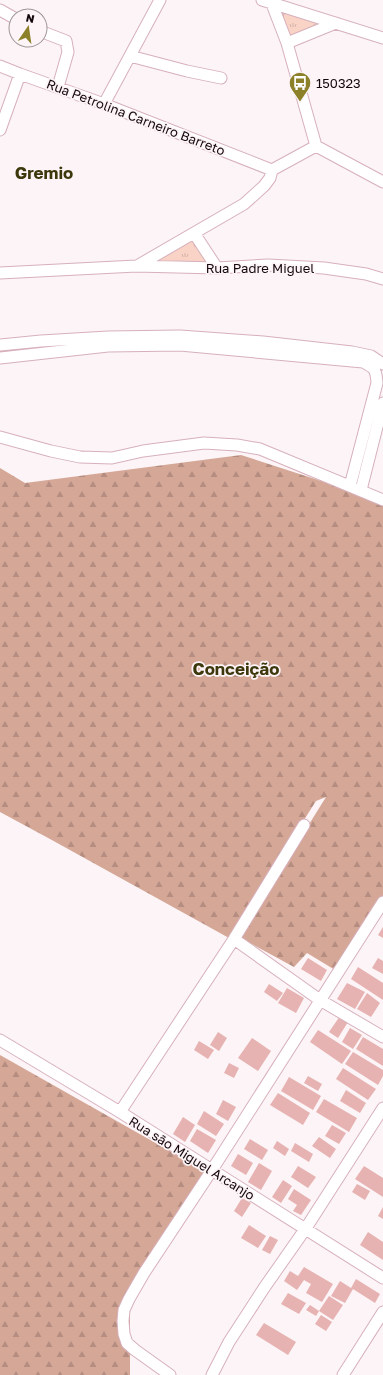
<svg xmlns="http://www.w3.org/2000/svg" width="383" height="1375" font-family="'Golos Text',sans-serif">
<defs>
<pattern id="forest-firs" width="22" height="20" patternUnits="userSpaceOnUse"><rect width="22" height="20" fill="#d5a797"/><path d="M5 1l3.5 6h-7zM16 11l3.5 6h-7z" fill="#b68e81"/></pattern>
<pattern id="park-tufts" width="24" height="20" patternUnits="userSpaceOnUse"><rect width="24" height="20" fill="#f9d3c5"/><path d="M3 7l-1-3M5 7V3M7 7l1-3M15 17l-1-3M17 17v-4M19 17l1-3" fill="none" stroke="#d5b4a8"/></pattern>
</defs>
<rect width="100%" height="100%" fill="#fcf4f6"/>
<path fill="url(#forest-firs)" d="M241,455L383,501V908L340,973L307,953L294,967L239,937L326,797L316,801L229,938L50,839L0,812V468L25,483Z
M0,1055L214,1176L130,1304V1375H0Z"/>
<path fill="url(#park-tufts)" d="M271,1L346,24L288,49Z
M198,227L214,266L141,267Z"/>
<path fill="#e6b3b2" d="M383,927V938L378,935Z
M308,958L327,970L321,981L301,969Z
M378,958L383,961V974L372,968Z
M358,967L383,983V1000L351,979Z
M347,983L365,992L355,1009L337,999Z
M269,984L283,993L277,1001L264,992Z
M287,988L304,998L296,1013L278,1003Z
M367,993L380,1003L371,1017L357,1009Z
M340,1016L348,1022L338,1038L329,1032Z
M350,1028L362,1035L353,1049L342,1042Z
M318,1030L351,1051L342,1064L310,1042Z
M218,1032L227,1038L219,1051L210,1045Z
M363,1037L383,1049V1066L356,1049Z
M252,1038L271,1051L258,1071L238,1058Z
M199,1041L214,1050L208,1059L194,1050Z
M353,1052L383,1070V1076L378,1085L345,1064Z
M229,1063L239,1068L234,1078L224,1073Z
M343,1068L376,1089L368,1100L336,1079Z
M308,1076L322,1084L318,1091L304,1083Z
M289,1077L321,1096L313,1110L281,1091Z
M346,1090L366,1103L360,1113L340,1101Z
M278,1093L310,1113L303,1125L270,1105Z
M324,1099L357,1118L349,1132L316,1112Z
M223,1100L236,1107L228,1121L216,1114Z
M204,1111L224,1124L216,1136L197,1124Z
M183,1117L195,1125L185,1142L173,1134Z
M332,1125L346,1133L339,1144L325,1136Z
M197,1129L216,1140L208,1153L190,1141Z
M319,1137L336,1149L330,1158L312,1146Z
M250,1139L268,1150L262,1160L244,1149Z
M277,1141L289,1149L285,1156L273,1148Z
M295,1143L313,1154L309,1162L291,1151Z
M238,1154L253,1163L246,1175L231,1166Z
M259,1163L272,1171L261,1190L248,1182Z
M298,1166L316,1177L308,1188L291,1177Z
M364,1166L383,1178V1197L355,1179Z
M283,1180L292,1186L281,1203L272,1197Z
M357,1184L370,1191L365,1200L352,1192Z
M294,1189L311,1200L301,1215L293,1211L297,1205L288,1199Z
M242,1198L251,1203L242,1217L234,1211Z
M383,1207V1219L378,1216Z
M249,1225L266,1236L258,1248L241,1238Z
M368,1232L383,1242V1260L360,1245Z
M270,1236L278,1240L270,1254L262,1250Z
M304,1267L333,1284L322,1302L306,1293L311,1284L304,1280L297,1290L284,1281L290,1271L298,1276Z
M356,1279L380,1294L375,1303L353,1289L345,1303L331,1296L340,1281L351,1288Z
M288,1293L306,1303L299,1314L281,1304Z
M329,1296L343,1305L333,1320L319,1311Z
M310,1305L319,1311L316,1316L306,1310Z
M321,1315L332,1322L326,1331L315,1324Z
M264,1323L296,1342L288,1355L256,1335Z"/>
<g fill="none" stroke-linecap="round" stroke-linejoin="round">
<g stroke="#d7b0bc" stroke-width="13">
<path id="minor" d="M262,0L383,38
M272,4L287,43L316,146
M0,10L16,19
M40,31L66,41L68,52L58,87
M287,43L336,23
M130,56L187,71L221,78
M0,66L20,74L104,104L272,170
M104,104L160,0
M0,130L20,74
M316,146L383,182
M194,233L217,268
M137,266L244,204L264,186L270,178L272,170L316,146
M0,273L136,266L217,268L268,265L324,268L366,274L383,279
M0,345L41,341L108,337L180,336L263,342L352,352L371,356L383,364
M0,358L108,346L180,345L363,362C375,368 376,369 377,383L350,486
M0,437L51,451L80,457L112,458L143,451L204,443L237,445L260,449L383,500
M361,490L383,403
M234,939L320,1000L383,1037
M0,1040L120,1112L383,1278
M120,1112L234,939L304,825
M170,1375L135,1350L127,1343L124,1334L123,1321L124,1310L129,1299L144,1273L212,1170L383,902
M212,1375L229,1342L264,1288L306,1228L383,1108
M343,1375L383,1312"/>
</g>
<use href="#minor" stroke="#fff" stroke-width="11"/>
</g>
<defs>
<g id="bus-pin" transform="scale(1.15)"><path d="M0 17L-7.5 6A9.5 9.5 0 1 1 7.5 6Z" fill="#8c8028" stroke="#fcf4f6"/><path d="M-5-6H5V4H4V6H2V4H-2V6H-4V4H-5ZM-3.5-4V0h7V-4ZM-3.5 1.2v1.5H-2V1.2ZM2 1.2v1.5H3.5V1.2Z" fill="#fff"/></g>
</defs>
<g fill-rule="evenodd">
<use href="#bus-pin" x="300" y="83"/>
</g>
<g text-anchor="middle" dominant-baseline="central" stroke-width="3.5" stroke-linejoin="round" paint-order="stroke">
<g font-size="13" fill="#15080c" stroke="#fcf4f6" text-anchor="start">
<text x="316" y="83">150323</text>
</g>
<g font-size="13" fill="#15080c" stroke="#fcf4f6">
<text transform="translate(136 117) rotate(21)">Rua Petrolina Carneiro Barreto</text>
<text x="260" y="268">Rua Padre Miguel</text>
<text transform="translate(192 1158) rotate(32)">Rua são Miguel Arcanjo</text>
</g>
<g font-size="17" font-weight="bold" fill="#3d370c" stroke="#fcf4f6">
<text x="44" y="172">Gremio</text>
<text x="236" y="668">Conceição</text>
</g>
</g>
<g transform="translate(28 28) rotate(13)"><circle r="19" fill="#fcf4f6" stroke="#a09698"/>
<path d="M0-3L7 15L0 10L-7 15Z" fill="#8c8028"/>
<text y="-6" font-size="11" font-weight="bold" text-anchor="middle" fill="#15080c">N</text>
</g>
</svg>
